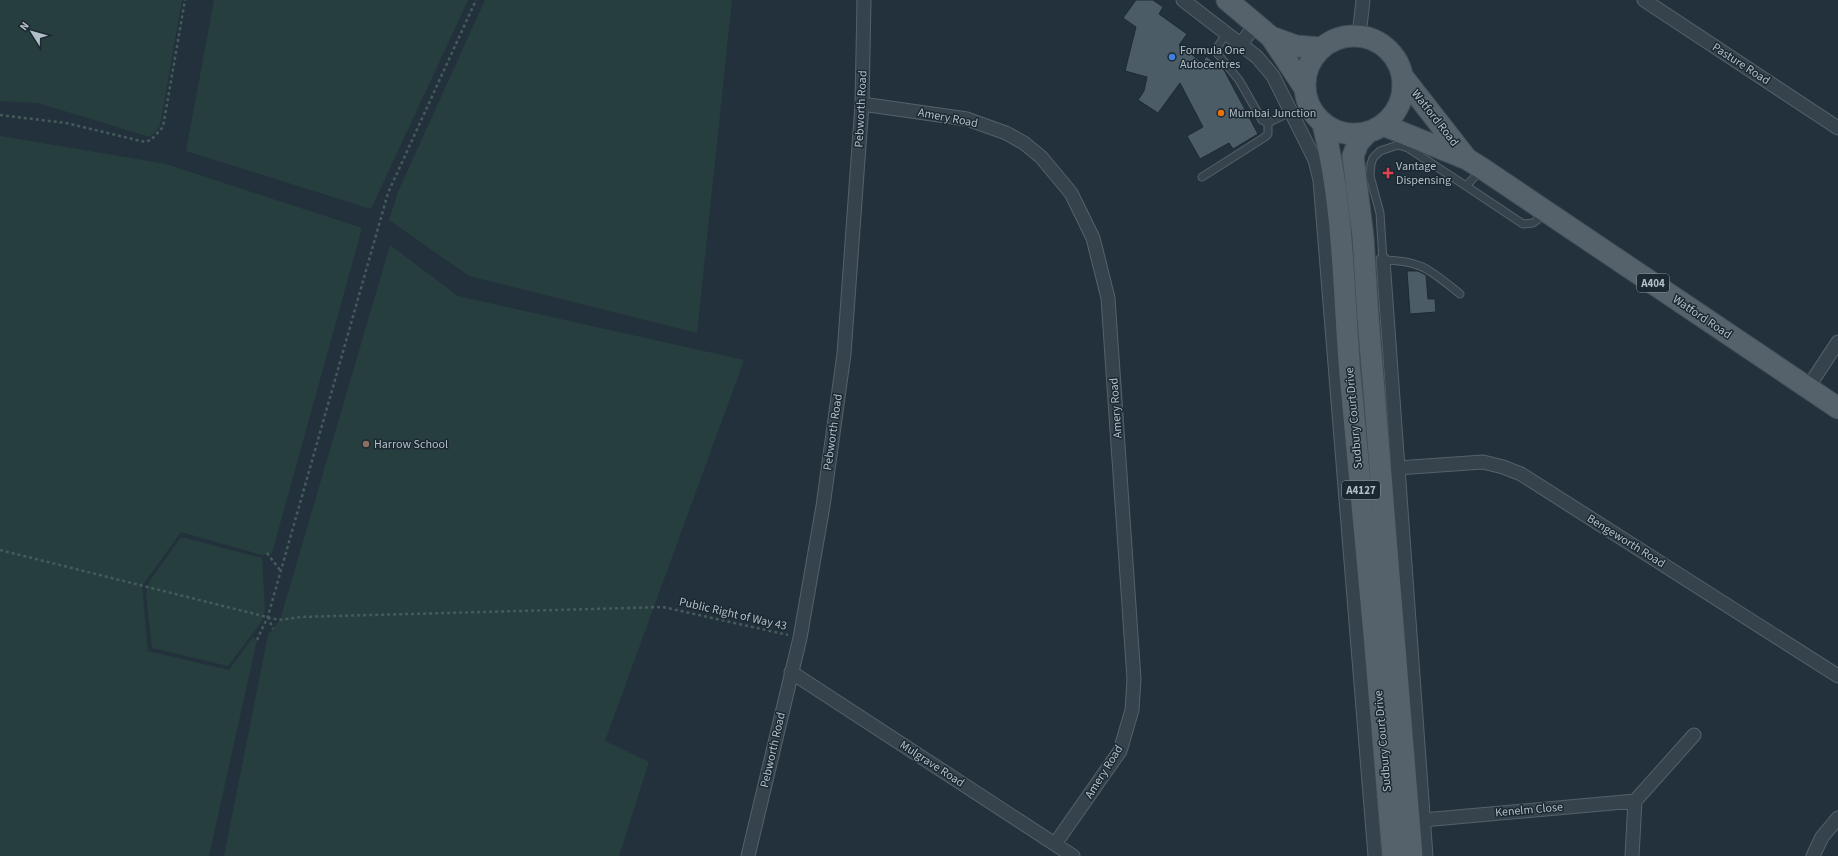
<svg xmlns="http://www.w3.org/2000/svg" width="1838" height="856" font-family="'Source Sans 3',sans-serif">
<rect width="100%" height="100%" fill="#23313c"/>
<path fill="#263f3e" d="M0,0H182L160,126L150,137L38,103L0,101Z
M214,0H468L371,209L186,151Z
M485,0H732L697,333L469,276L389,220L398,192Z
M0,136L166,164L362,228L272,553L262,555L181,532L142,586L148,651L229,670L253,637L257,640L209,856H0Z
M390,245L458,296L744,360L605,741L649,762L619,856H224L268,635L280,620Z
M181,537L262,558L265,610L262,621L228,666L152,648L146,594L149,582Z"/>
<path fill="#4c5c67" stroke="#1e2a33" d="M1136,0H1153L1163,7L1159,14L1187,34L1179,45L1203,63L1206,56L1224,70L1258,134L1233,149L1229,143L1200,159L1187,136L1203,127L1180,83L1158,113L1138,100L1144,91L1147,77L1125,71L1136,27L1123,18Z
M1407,271H1418L1426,275L1428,299H1435L1436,312L1410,314Z"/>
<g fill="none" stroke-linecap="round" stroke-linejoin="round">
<g stroke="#55616a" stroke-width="9">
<path id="lane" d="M1227,33L1218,46L1217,53L1239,80L1262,120L1268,123L1292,111
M1202,177L1265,137L1268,134V123
M1466,186L1523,224L1533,223L1545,214
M1381,260C1422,260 1430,270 1460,294
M1383,260L1380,213L1370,176L1371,164L1373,158L1380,151L1398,145L1408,148L1466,186L1481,170"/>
</g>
<g stroke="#55616a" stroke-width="15">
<path id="street" d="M1183,0L1257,57L1273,76L1315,160L1320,180L1375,856
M1644,0L1838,128
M1359,36L1363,0
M1241,44L1256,24
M862,104L967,119L1006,133L1024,143L1041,157L1071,193L1093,238L1108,298L1134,679L1132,710L1120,751L1055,844
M1383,260L1426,856
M1807,389L1838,342
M1397,468L1483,462L1503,467L1521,474L1838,676
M791,672L1073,856
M1423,820L1635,801L1694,735
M748,856L800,638L823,506L844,354L862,104L864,0
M1632,856L1635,801
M1813,856L1822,837L1838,818"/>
</g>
<g stroke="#404c55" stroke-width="23">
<path id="primary" d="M1227,0L1271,37L1304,87
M1305 85a49 49 0 1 1 98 0a49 49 0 1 1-98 0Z
M1271,37L1296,46L1321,48
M1403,77L1467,159
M1323,124C1344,205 1343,291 1350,374C1365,535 1380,695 1393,856
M1383,125L1467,159L1483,169L1838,408
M1367,133L1358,143L1353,156L1363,237L1368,318L1412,856"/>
</g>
<path stroke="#455b5b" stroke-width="2.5" stroke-dasharray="3 3" stroke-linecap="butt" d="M0,115L66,123L145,142L151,140L163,127L185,0
M0,550L279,620L301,617L663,607L788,635
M267,553L280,570
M268,617L273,629
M257,640L268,616L388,193L476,0"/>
<use href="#lane" stroke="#37434c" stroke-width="7"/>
<use href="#street" stroke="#37434c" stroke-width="13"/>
<use href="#primary" stroke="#55626c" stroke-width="21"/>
</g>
<circle fill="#3f7fe0" stroke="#1c2831" stroke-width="1.5" cx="1172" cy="57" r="4"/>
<circle fill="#e8710a" stroke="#1c2831" stroke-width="1.5" cx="1221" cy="113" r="4"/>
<path fill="#e0444e" stroke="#1c2831" stroke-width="1.5" d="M1386 167h4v4h4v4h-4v4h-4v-4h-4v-4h4z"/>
<circle fill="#8d6e63" stroke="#1c2831" stroke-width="1.5" cx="366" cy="444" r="4"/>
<g text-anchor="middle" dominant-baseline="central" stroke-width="3" stroke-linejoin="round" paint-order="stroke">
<g fill="#1c2831" stroke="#85919b" stroke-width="1">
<rect x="1637" y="274" width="32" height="18" rx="3"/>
<rect x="1342" y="481" width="38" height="18" rx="3"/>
</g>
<g font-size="11" font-weight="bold" fill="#b2bec8">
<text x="1653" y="283">A404</text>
<text x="1361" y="490">A4127</text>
</g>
<g font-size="12" fill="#b2bec8" stroke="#1c2831" text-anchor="start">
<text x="1180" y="50">Formula One<tspan x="1180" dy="14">Autocentres</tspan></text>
<text x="1229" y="113">Mumbai Junction</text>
<text x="1396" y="166">Vantage<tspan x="1396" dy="14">Dispensing</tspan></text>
<text x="374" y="444">Harrow School</text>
</g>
<g font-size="12" fill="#b2bec8" stroke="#1c2831">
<text transform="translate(1741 64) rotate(33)">Pasture Road</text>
<text transform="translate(861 109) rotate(-87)">Pebworth Road</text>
<text transform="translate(948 118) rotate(11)">Amery Road</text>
<text transform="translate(1435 118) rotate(52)">Watford Road</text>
<text transform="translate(1702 317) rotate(34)">Watford Road</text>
<text transform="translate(1116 408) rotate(-94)">Amery Road</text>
<text transform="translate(1354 418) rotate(-95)">Sudbury Court Drive</text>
<text transform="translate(833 432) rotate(-82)">Pebworth Road</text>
<text transform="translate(1626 541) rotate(32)">Bengeworth Road</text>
<text transform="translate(733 614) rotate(13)">Public Right of Way 43</text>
<text transform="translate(1383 741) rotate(-95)">Sudbury Court Drive</text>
<text transform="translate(773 750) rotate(-77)">Pebworth Road</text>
<text transform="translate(932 764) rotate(33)">Mulgrave Road</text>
<text transform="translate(1104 772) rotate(-58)">Amery Road</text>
<text transform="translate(1529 810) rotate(-5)">Kenelm Close</text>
</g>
</g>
<g transform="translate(32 32) rotate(307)" stroke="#1c2831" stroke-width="3" paint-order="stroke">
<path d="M0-3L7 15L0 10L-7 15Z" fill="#b2bec8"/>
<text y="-6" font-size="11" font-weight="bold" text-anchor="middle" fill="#b2bec8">N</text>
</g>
</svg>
